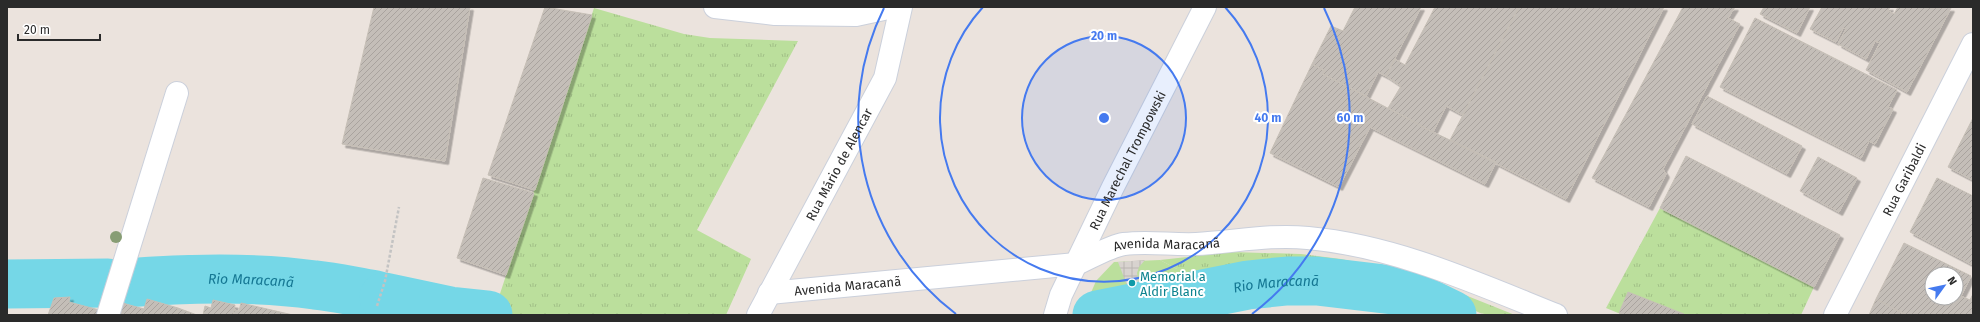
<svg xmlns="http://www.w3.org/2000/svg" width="1980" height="322" font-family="'Fira Sans',sans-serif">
<defs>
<pattern id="grass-tufts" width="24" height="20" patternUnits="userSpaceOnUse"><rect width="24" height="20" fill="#bbdf9c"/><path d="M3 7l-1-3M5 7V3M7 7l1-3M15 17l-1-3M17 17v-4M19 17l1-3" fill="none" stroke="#a1c087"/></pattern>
<pattern id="plaza-grid" width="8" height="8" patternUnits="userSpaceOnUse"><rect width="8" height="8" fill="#d8d3cf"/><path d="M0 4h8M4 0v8" fill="none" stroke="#bab5b2"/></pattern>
<pattern id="building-hatch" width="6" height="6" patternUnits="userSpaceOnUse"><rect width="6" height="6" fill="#c4beb8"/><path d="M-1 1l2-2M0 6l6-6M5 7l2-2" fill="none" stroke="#a9a39e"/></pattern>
<filter id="shadow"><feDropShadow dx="3.5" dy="3.5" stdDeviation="0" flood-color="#0004"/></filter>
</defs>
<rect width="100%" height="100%" fill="#ebe3dd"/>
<path fill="url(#grass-tufts)" d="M594,8L684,34L710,38L798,41L697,230L751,259L726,315H493Z
M1660,208L1814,287L1801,315H1623L1606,308Z
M1232,252L1301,254L1341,259L1395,270L1420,277L1515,315H1489L1480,313L1419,284L1405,280L1324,266L1289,265L1244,268L1177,283V269L1160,260Z"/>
<path fill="#bbdf9c" d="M1160,260L1177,269V283L1087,302L1096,281L1114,262Z"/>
<path fill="url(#plaza-grid)" d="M1145,260L1139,267L1137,273L1139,284L1137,289L1133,291L1128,288L1118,262Z"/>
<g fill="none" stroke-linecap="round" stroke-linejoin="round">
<g stroke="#75d7e7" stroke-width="49">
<path id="s1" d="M125,283C188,278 252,276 315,285C336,287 356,292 376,295"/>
<path d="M7,284L108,283"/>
<path d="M384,297L450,311L488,315"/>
<path id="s2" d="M1097,315L1248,285L1287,281H1317L1393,290L1417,298L1452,315"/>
</g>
</g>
<path fill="url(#building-hatch)" stroke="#c6bfb6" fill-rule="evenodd" filter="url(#shadow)" d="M374,7H470L445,161L342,144Z
M545,7L592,15L535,190L488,175Z
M1355,7H1421L1386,76L1378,72L1366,96L1323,74L1325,71L1312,64L1331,26L1343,31Z
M1435,7H1519L1463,115L1446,106L1433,132L1388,108L1401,86L1386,76L1395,59L1405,65Z
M1519,7H1664L1566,199L1450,140Z
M1683,7H1735L1728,18L1740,24L1663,169L1666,174L1649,207L1592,178Z
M1764,7H1810L1797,33L1760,14Z
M1822,7H1890L1888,11L1894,14L1898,7L1951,8L1907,92L1866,70L1880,43L1875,41L1866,59L1838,44L1846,29L1843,28L1836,42L1810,29Z
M1755,18L1897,90L1888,107L1893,109L1875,144L1869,141L1861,158L1720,87Z
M1312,64L1325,71L1323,74L1433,132L1496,162L1485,184L1370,127L1339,187L1270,153Z
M1707,96L1802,146L1787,174L1692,124Z
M1973,118V180L1948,167Z
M1686,156L1840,235L1814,287L1660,208Z
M1818,157L1857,178L1839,212L1800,191Z
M483,178L534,193L506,275L457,258Z
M1937,178L1973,196V265L1910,232Z
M1904,243L1971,276L1961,296L1970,300L1973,294V315H1907L1876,299ZM1932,274H1956V298H1932Z
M1628,292L1684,314V315H1623L1619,313Z
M70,297L69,302L103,311L102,315H48L54,298Z
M147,299L178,308L175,315H114L119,302L144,309Z
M1876,299L1907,315H1869Z
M213,300L235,305L233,315H203L205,306L211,308Z
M241,303L293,315H233L234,310L239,311Z
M178,308L197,315H175Z"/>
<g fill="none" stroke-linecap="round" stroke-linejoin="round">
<g stroke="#cbd0db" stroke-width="24">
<g id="minor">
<path d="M715,7L775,14L856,15L893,7"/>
<path id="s3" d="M769,293L1076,264C1090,258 1110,246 1124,244C1148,241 1172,245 1196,244C1233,242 1271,234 1308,238C1395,246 1476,283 1556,315"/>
<path d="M108,315L177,93"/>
<path id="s4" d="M758,315L885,78L901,7"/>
<path id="s5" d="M1055,315L1061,295L1113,187L1205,7"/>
<path id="s6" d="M1835,315L1973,44"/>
</g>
</g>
<path stroke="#c3c3c3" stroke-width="2.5" stroke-dasharray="3 2" stroke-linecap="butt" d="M377,306L385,281L399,207"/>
<use href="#minor" stroke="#fff" stroke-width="22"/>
</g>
<circle fill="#879d74" cx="116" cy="237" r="6"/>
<circle cx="1104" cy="118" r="82" fill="#457aef" fill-opacity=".12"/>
<g fill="none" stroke="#457aef" stroke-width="2">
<circle cx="1104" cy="118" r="82"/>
<path d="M1225 7A164 164 0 1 1 983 7"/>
<path d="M956 314A246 246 0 0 1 884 8M1324 8A246 246 0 0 1 1252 314"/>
</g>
<circle fill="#0f9aa8" stroke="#fff" stroke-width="1.5" cx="1132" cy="283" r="4"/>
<g text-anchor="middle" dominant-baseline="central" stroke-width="4" stroke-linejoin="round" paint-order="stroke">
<g font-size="13" fill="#2a2a2a" stroke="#fff">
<text stroke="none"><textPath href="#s5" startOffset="171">Rua Marechal Trompowski</textPath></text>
<text stroke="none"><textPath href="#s4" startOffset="171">Rua Mário de Alencar</textPath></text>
<text stroke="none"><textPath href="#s6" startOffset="152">Rua Garibaldi</textPath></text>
<text stroke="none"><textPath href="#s3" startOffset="403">Avenida Maracanã</textPath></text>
<text stroke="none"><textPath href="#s3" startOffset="79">Avenida Maracanã</textPath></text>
</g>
<g font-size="13" fill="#0d838f" stroke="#fff" text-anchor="start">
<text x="1140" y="276">Memorial a<tspan x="1140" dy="15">Aldir Blanc</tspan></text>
</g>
<g font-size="14" font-style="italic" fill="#157793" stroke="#fff">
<text stroke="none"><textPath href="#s1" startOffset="126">Rio Maracanã</textPath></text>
<text stroke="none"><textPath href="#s2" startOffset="182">Rio Maracanã</textPath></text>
</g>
</g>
<circle cx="1104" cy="118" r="6" fill="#457aef" stroke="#fff" stroke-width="2"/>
<g font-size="12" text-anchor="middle" font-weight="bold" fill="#457aef" stroke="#fff" stroke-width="4" stroke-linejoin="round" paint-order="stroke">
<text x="1104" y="40">20 m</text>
<text x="1268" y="122">40 m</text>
<text x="1350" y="122">60 m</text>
</g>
<rect width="1980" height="322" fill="none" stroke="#2a2a2a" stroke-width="16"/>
<g transform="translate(1944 286) rotate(57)"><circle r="19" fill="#ffffff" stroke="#aaaaaa"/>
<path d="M0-3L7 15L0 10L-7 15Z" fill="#457aef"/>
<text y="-6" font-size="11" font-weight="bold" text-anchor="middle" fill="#2a2a2a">N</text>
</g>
<path d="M18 34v6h82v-6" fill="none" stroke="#2a2a2a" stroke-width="2"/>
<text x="24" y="34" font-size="12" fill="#2a2a2a" stroke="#ffffff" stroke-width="3" paint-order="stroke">20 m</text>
</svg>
